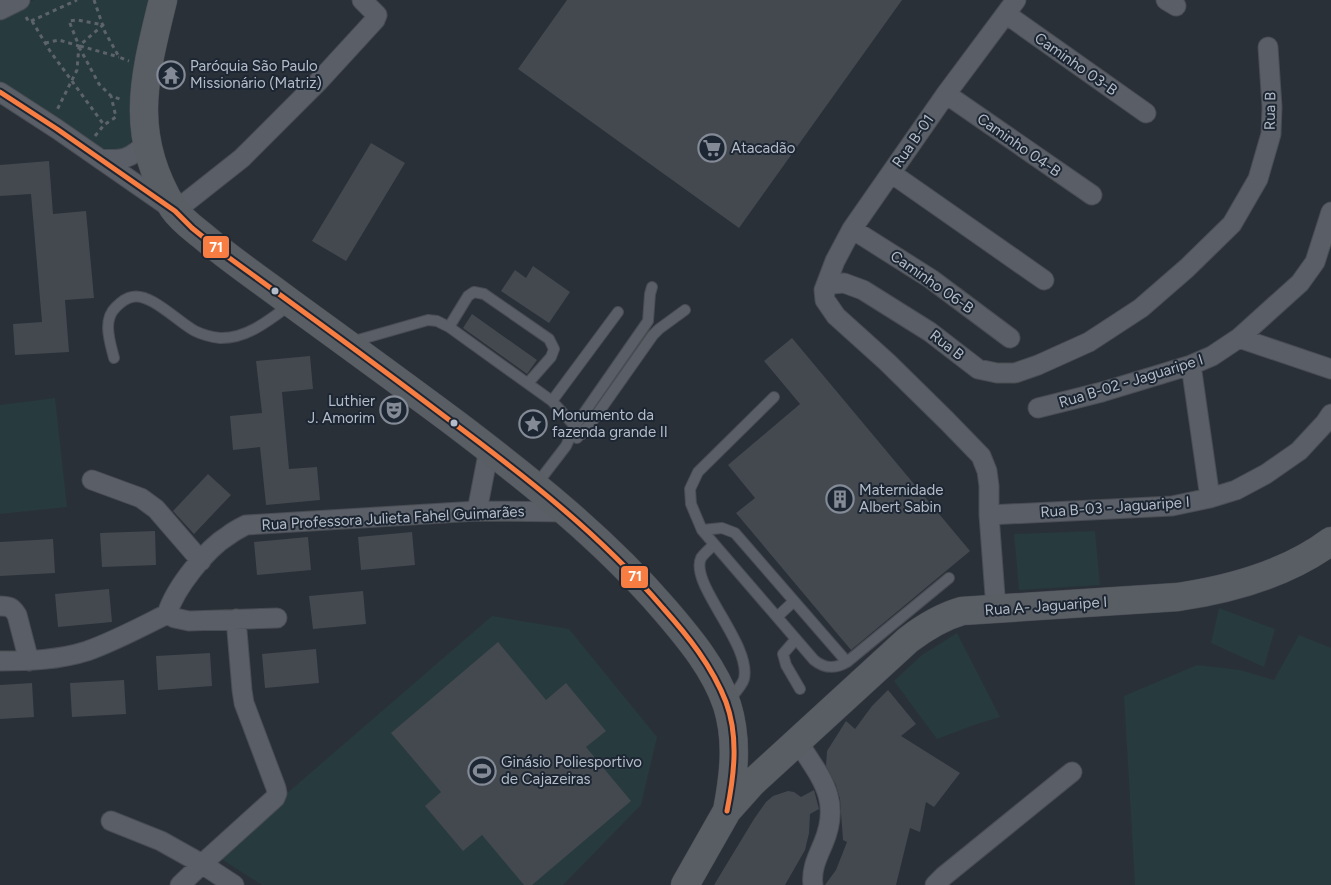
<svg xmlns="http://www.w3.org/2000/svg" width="1331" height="885" font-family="Figtree,sans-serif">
<rect width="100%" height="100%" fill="#2a3038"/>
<path fill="#273a3e" d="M34,0H151L132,140C126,150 118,154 106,150C92,146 79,132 67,124C45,110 22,97 0,84V16Z
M55,398L67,507L0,514V405Z
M1095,531L1100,585L1019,590L1014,534Z
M1219,608L1275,629L1264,667L1211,643Z
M492,616L569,629L657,737L641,805L563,885H262L217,856L249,826Z
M957,633L1000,717L974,725L937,739L894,681L922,655Z
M1299,635L1331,648V885H1135L1124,696L1197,665L1240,670L1274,680Z"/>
<path fill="#444950" d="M567,0H902L739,228L518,69Z
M371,143L405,163L346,261L312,241Z
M49,161L53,214L86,211L94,298L65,300L69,352L15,355L13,324L42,322L31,194L0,196V165Z
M533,266L570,292L549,323L501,291L515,270L526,278Z
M472,314L537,360L527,374L463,328Z
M792,338L970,551L851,650L736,513L755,498L728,465L800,404L764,361Z
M310,356L313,389L282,392L289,469L317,467L320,500L266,505L260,447L233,450L230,416L262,413L256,361Z
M208,474L231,495L194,534L173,511Z
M155,531L156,565L102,567L100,533Z
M412,532L415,565L361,570L358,537Z
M308,537L311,570L257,575L254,542Z
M53,539L55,573L0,576V542Z
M109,589L112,622L58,627L55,594Z
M363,591L366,624L313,629L309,596Z
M498,642L546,700L566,683L606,731L586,747L631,801L532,885H524L482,835L463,851L425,806L441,792L391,733Z
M316,649L319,683L265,688L262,654Z
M210,653L212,686L158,690L156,656Z
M124,680L126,714L72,717L70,683Z
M32,683L34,717L0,719V685Z
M888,690L916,724L901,736L960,773L934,807L926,802L920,832L910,828L896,885H825L836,870L847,842L843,840L840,799L836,785L826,766L827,751L846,721L855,729L872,706Z
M814,790L819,809L810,814L809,833L805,850L785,885H714L754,819L766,802L773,796L788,791L794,792L801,797Z"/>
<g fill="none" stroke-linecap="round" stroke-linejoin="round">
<g stroke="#484c53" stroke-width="12">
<path id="service" d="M449,327L468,296L474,292L484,294L549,339L554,349L551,357L528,383
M351,342L428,320L437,321L449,327L552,401L582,434
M114,358C110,342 102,320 116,307C120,303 126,298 132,297C150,292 178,322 195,331C203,335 211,337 220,338C247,339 271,319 291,304
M774,397L698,472L690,489L691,504L702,530L814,660C825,669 835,669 847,662L949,578
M552,401L618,312
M577,438L591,423L653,335L659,329L685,310
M536,485L566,446L575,426L648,321L650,294L652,287
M702,530L722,528L735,533L847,662
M714,544C711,548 704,553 701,558C689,584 752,644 744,679C742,686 733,695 728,701
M777,617L794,601
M796,639L783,654L786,665L800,689"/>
</g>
<g stroke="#484c53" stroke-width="21">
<path id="minor" d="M1166,0L1176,6
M0,10L20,0
M1006,14L1146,113
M0,92L57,129L175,211L242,158L319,81L375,20L377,15L362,0
M946,94L1092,195
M100,159C122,161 131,159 147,142
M891,173L1044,280
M852,229L931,279L1010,338
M824,290L835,261L852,229L946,94L1016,0
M1239,338L1331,369
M1191,365L1210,498
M1038,408L1102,392L1191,365L1212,356L1239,338L1300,283L1315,262L1331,212
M92,480L141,498L156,509L201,561
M477,511L489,449
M989,515L1172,506L1210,498L1236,490L1266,474L1299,451L1325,423L1331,414
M0,606C9,606 12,607 17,615L29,661
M996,609L989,515V486L987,471L981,456L947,421L887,362L836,316L825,300L824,290L832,284L844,283L863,290L930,332L978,369L997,373H1015L1038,365L1089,342L1141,308L1187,268L1232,224L1258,179L1271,134L1272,107L1268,47
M167,614L175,618L189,621L277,618
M0,661C29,661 59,660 87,651C115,641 141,627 167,614C175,588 206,549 229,535C234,531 240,528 246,525L477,511L568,512
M798,742C821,778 842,800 823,844C817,858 811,870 813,885
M111,821L161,841L202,864L275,798L277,793L276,788L244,703L242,690L236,619
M180,885L202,864L234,885
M935,885L944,876L1072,772"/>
</g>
<g stroke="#484c53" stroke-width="29">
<path id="secondary" d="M163,0C144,78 128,134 173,208C181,220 194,229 205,238C232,261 262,281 291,303C346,343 401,383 456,424C531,481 604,539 665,610C689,638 715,669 727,705C738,740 734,775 727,811
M685,885L727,811L752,783L908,640C925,627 941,617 962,611L1178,597C1232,589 1287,574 1331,541"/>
</g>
<path stroke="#5d636a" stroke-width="3" stroke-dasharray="4 4" stroke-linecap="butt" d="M94,0L105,32L119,57L129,61
M26,17L29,22L77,0
M32,21L50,51L104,125
M45,43L59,40L79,46L69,21L78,20L103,25L79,46L77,70L57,110
M80,46L119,57
M79,47L99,84L111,96L123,100
M95,136L104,125L116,117L111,96"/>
<use href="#service" stroke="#5a5e66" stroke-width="10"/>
<use href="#minor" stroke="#5a5e66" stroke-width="19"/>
<use href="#secondary" stroke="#595d64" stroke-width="28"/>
<g stroke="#1d2633" stroke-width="9">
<path id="bus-1" d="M0,92L57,129L175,211L192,228L228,257C300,309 373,362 444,416C522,474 599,533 663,608C688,636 712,666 726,702C739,737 734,776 727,811"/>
</g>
<use href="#bus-1" stroke="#f77d43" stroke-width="5"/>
</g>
<defs>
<g id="temple-ring" transform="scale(1.4375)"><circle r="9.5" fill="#1d2633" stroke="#848b96" stroke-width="1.5"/><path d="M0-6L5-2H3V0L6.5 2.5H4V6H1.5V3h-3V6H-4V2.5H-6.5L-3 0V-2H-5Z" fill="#848b96"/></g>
<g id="supermarket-ring" transform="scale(1.4375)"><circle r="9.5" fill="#1d2633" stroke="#848b96" stroke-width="1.5"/><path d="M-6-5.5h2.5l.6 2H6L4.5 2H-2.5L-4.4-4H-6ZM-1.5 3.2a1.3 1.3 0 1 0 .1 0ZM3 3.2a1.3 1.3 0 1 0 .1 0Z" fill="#848b96"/></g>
<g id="theatre-ring" transform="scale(1.4375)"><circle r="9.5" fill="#1d2633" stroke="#848b96" stroke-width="1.5"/><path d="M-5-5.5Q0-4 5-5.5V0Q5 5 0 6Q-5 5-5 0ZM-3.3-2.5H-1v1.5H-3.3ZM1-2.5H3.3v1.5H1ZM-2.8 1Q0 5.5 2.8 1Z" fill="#848b96"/></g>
<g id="sight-ring" transform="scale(1.4375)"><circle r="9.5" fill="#1d2633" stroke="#848b96" stroke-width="1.5"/><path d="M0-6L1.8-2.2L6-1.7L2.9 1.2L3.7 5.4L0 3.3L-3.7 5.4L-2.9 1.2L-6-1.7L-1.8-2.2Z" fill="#848b96"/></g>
<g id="building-ring" transform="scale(1.4375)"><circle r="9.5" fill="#1d2633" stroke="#848b96" stroke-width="1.5"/><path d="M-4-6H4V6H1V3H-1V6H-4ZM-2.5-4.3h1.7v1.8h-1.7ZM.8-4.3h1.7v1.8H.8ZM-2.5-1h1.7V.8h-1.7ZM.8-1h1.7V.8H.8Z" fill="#848b96"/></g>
<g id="stadium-ring" transform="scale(1.4375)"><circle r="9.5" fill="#1d2633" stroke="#848b96" stroke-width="1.5"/><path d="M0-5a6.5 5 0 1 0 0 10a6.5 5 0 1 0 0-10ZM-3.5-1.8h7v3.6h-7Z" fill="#848b96"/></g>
</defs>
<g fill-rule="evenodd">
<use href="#temple-ring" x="171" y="75"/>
<use href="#supermarket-ring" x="712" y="148"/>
<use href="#theatre-ring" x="394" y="410"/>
<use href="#sight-ring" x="533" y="424"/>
<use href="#building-ring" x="840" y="499"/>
<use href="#stadium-ring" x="482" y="771"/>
</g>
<g fill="#b4bcc9" stroke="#1d2633" stroke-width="2">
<circle cx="275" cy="291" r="4.5"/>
<circle cx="454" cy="423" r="4.5"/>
</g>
<g text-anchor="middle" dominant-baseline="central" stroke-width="4" stroke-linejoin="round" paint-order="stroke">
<g font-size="15" fill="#b4bcc9" stroke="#1d2633">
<text transform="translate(1076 64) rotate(35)">Caminho 03-B</text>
<text transform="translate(1270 111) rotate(-89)">Rua B</text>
<text transform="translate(913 141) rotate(-55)">Rua B-01</text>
<text transform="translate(1019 145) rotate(35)">Caminho 04-B</text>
<text transform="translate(932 282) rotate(35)">Caminho 06-B</text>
<text transform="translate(947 345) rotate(38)">Rua B</text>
<text transform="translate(1131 381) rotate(-17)">Rua B-02 - Jaguaripe I</text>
<text transform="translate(1115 507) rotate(-4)">Rua B-03 - Jaguaripe I</text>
<text transform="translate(393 518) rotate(-3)">Rua Professora Julieta Fahel Guimarães</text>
<text transform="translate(1046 606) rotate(-4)">Rua A- Jaguaripe I</text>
</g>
<g font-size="15" fill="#b4bcc9" stroke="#1d2633" text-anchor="start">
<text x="190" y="66">Paróquia São Paulo<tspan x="190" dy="17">Missionário (Matriz)</tspan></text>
<text x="731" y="148">Atacadão</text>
<text x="375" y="401" text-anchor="end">Luthier<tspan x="375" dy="17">J. Amorim</tspan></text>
<text x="552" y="415">Monumento da<tspan x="552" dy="17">fazenda grande II</tspan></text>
<text x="859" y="490">Maternidade<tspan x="859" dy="17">Albert Sabin</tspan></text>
<text x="501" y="762">Ginásio Poliesportivo<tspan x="501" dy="17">de Cajazeiras</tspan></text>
</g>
</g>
<g stroke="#1d2633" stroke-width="2">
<rect x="202" y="235" width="28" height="24" rx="5" fill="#f77d43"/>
<rect x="620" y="565" width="29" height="24" rx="5" fill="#f77d43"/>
</g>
<g font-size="14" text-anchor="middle" font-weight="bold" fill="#fff">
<text x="216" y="252">71</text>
<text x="635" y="581">71</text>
</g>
</svg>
